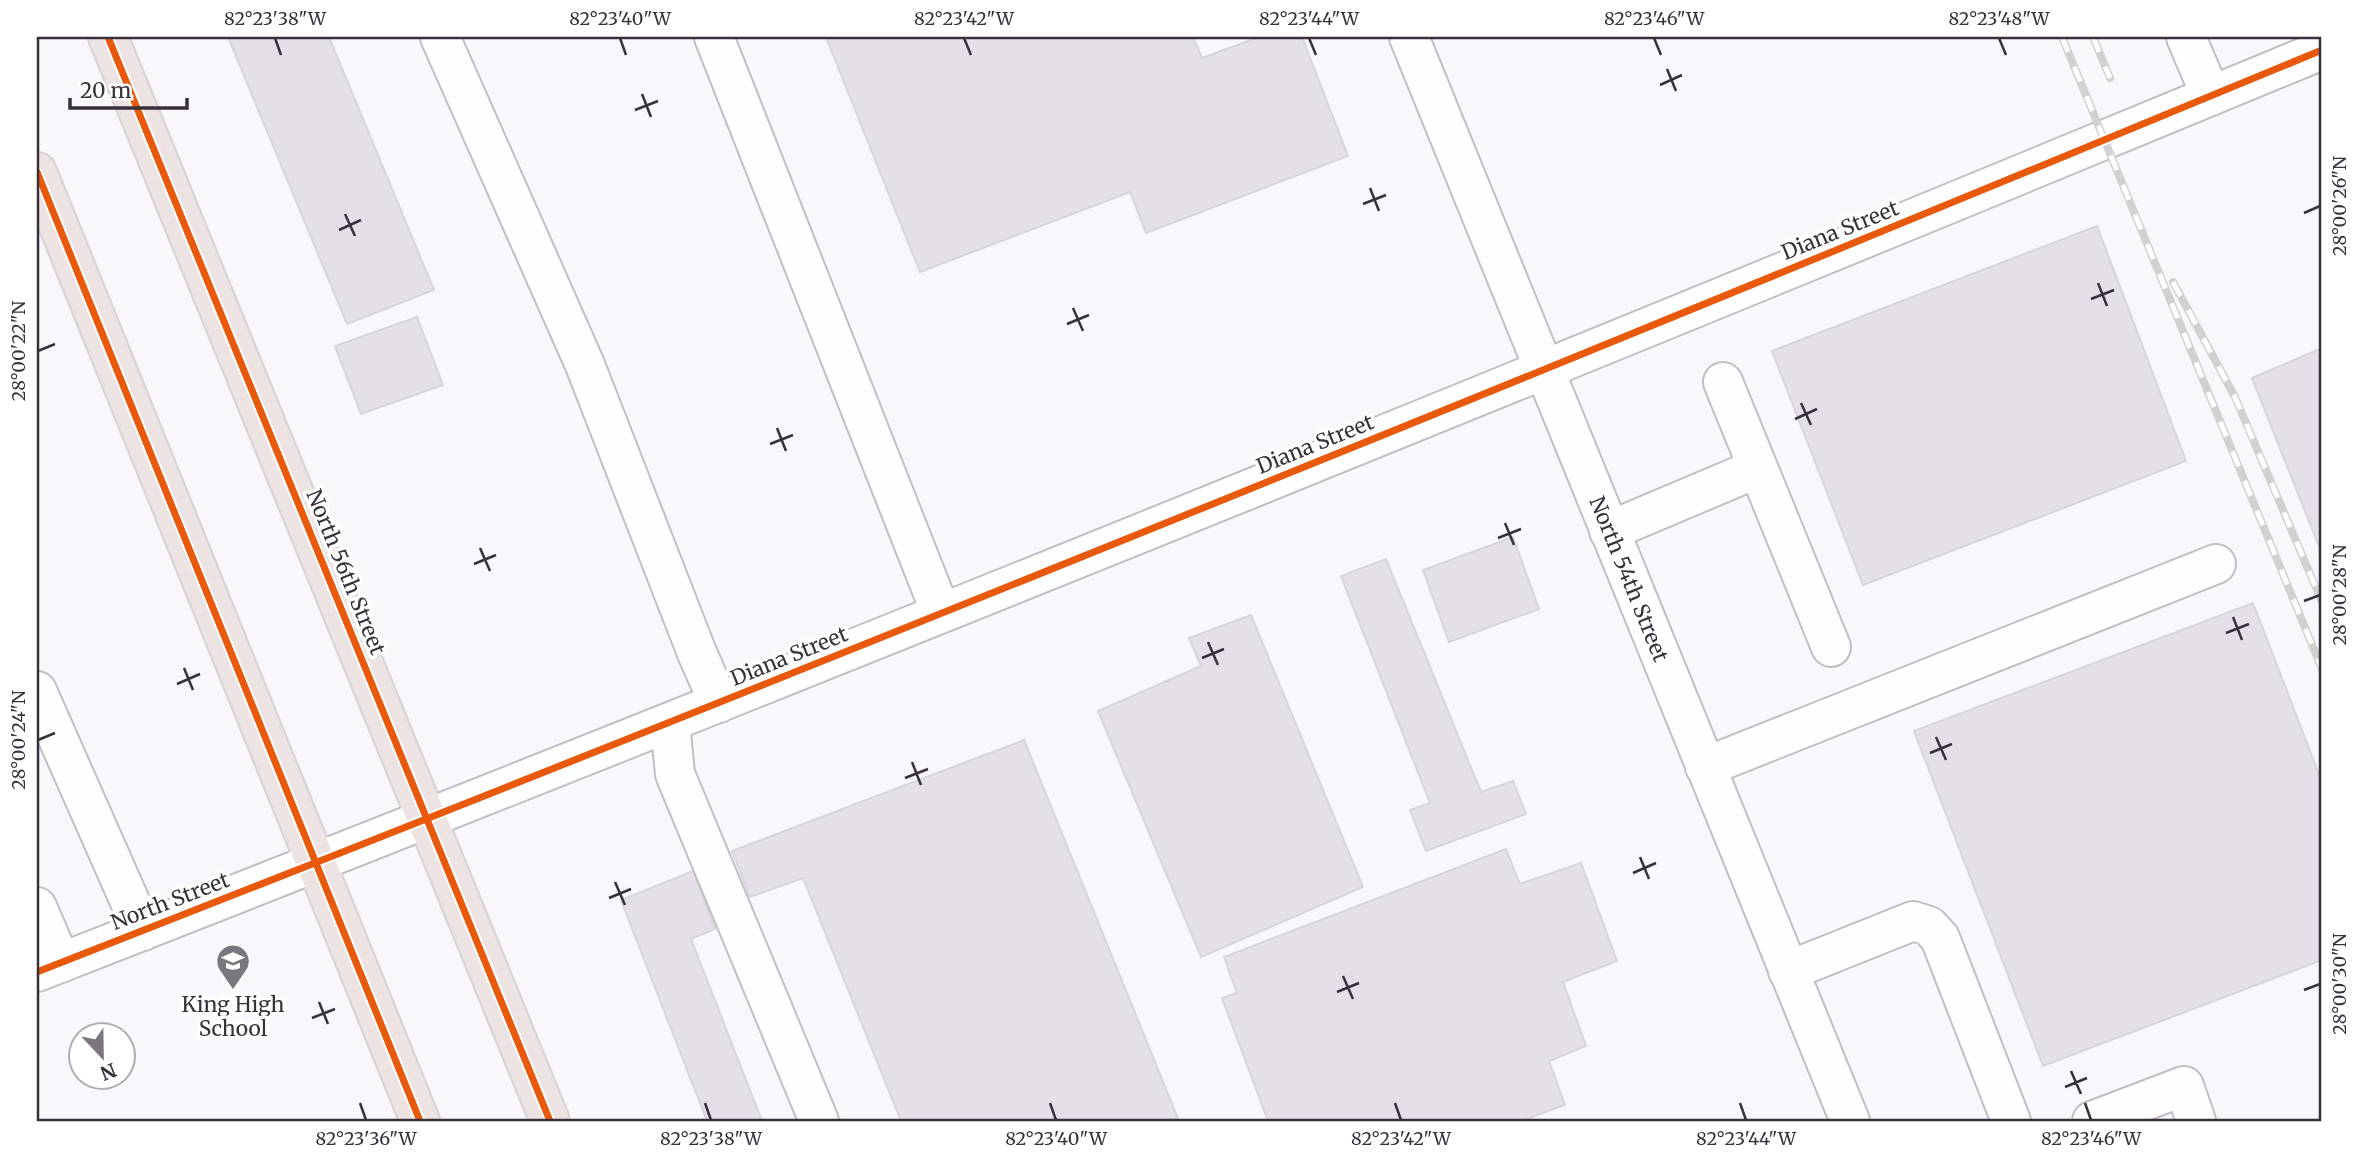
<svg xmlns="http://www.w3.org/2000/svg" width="2359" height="1158" font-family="Merriweather,serif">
<rect width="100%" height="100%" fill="#f9f7fb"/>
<path fill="#e5e0e8" stroke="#d8d4db" stroke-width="2" d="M228,37H329L434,290L347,324Z
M826,37H1193L1202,58L1259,37H1302L1348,156L1146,233L1130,192L920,272Z
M2097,226L2186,461L1863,585L1772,351Z
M417,317L443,385L361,414L335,346Z
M2322,348V554L2252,378Z
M1513,537L1539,609L1449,642L1423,570Z
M1386,559L1481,792L1513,781L1526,814L1426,851L1410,810L1430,803L1341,576Z
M2253,603L2322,782V960L2043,1066L1914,731Z
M1251,615L1363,887L1201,957L1098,711L1201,666L1189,638Z
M1024,740L1179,1121H901L803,878L750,897L732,851Z
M1506,849L1520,884L1581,863L1617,961L1563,982L1586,1046L1549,1061L1565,1105L1521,1121H1268L1222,998L1237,993L1224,957Z
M693,871L715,929L691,939L762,1121H707L621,900Z"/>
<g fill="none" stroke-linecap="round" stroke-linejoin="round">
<g stroke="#c2bec5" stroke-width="42">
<path id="minor" d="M440,37L585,365L697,653L719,703
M714,37L941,613
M1409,37L1850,1121
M2186,37L2211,96
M1723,382L1831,647
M1609,531L1758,468
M37,691L143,931
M670,722L675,774L819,1121
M1705,767L2216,564
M37,907L61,963
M1788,971L1913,921L1929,926L1940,938L2011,1121
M37,972C802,673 1563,364 2322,50
M2092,1121L2184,1086L2196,1121"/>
</g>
<g stroke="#d5d3d6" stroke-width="42">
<path id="major" d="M108,37L550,1121
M37,172L420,1121"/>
</g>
<use href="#minor" stroke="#fefefe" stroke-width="38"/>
<use href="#major" stroke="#ece3e2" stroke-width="38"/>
<g stroke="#d2d1d2" stroke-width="8">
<path id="rail" d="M2062,37L2322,669
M2093,37L2110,78
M2173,282L2235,397L2322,602"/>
</g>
<use href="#rail" stroke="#fff" stroke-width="5" stroke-dasharray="16" stroke-linecap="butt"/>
<g stroke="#fff" stroke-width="11">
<path id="cycleway" d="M108,37L550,1121
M37,172L420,1121
M37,972C802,673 1563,364 2322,50"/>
</g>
<use href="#cycleway" stroke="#e8590c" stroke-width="7"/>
</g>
<path fill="none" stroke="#38313c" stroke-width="2.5" d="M275,38L281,55M620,38L626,55M964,38L971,55M1309,38L1316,55M1654,38L1661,55M1999,38L2006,55M1667,69L1676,91M1660,85L1682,75M642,94L651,117M635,110L658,101M1370,188L1379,211M1363,204L1386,195M2304,213L2320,206M345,214L355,236M339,230L361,220M2098,283L2107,306M2091,299L2114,290M1073,308L1083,331M1067,324L1089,315M38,351L55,344M1801,403L1811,425M1795,419L1817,409M777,428L786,451M770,444L793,435M1505,523L1514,545M1498,538L1521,529M480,548L490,571M474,564L496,555M2304,601L2320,595M2233,617L2242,640M2226,633L2249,624M1208,642L1218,665M1202,658L1224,649M184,668L193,690M177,684L200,674M1936,737L1946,760M38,740L55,733M1930,753L1952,744M912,762L921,785M905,778L928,769M1640,857L1649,879M1633,873L1656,863M615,882L625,905M609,898L631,889M1343,976L1353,999M2304,990L2320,984M1337,992L1359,983M319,1002L328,1024M312,1018L335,1009M2071,1071L2081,1094M2065,1087L2087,1078M360,1103L366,1120M705,1103L711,1120M1050,1103L1056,1120M1395,1103L1401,1120M1740,1103L1746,1120M2085,1103L2091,1120"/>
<defs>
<g id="school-pin" transform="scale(1.75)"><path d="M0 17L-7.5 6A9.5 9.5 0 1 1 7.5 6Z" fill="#7c767f" stroke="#fff"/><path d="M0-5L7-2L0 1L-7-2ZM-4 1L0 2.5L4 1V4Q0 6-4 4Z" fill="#fff"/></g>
</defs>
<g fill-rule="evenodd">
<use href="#school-pin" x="233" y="961"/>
</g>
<g text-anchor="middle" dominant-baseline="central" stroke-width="7" stroke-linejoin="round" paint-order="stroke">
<g font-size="21" fill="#38313c" stroke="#fff">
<text transform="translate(1840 230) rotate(-22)">Diana Street</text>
<text transform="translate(1315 444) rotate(-22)">Diana Street</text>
<text transform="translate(346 572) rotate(68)">North 56th Street</text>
<text transform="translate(1629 579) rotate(68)">North 54th Street</text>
<text transform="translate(789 656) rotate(-22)">Diana Street</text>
<text transform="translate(170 901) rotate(-21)">North Street</text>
</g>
<g font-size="21" fill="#38313c" stroke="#fff">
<text x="233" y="1004">King High<tspan x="233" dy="24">School</tspan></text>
</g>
</g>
<rect width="2359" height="1158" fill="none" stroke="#ffffff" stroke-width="77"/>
<g transform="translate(102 1056) rotate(158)"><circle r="33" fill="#ffffff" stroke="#afadb1" stroke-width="2"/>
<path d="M0-5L12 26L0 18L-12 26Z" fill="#7c767f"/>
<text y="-10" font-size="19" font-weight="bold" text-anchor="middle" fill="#38313c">N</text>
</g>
<path d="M70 98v10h117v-10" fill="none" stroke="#38313c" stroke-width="3.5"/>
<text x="80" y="98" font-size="21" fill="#38313c" stroke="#ffffff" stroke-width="5" paint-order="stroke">20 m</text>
<rect x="38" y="38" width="2282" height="1082" fill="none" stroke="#38313c" stroke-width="2.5"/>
<g font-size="18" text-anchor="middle" fill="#38313c">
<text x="275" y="25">82°23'38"W</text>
<text x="620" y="25">82°23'40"W</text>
<text x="964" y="25">82°23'42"W</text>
<text x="1309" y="25">82°23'44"W</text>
<text x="1654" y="25">82°23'46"W</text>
<text x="1999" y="25">82°23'48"W</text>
<text transform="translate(2340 206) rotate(-90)" y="6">28°00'26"N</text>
<text transform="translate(19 351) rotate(-90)" y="6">28°00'22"N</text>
<text transform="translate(2340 595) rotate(-90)" y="6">28°00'28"N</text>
<text transform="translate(19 740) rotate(-90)" y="6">28°00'24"N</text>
<text transform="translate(2340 984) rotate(-90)" y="6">28°00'30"N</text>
<text x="366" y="1145">82°23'36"W</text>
<text x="711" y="1145">82°23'38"W</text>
<text x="1056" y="1145">82°23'40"W</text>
<text x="1401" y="1145">82°23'42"W</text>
<text x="1746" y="1145">82°23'44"W</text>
<text x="2091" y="1145">82°23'46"W</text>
</g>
</svg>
